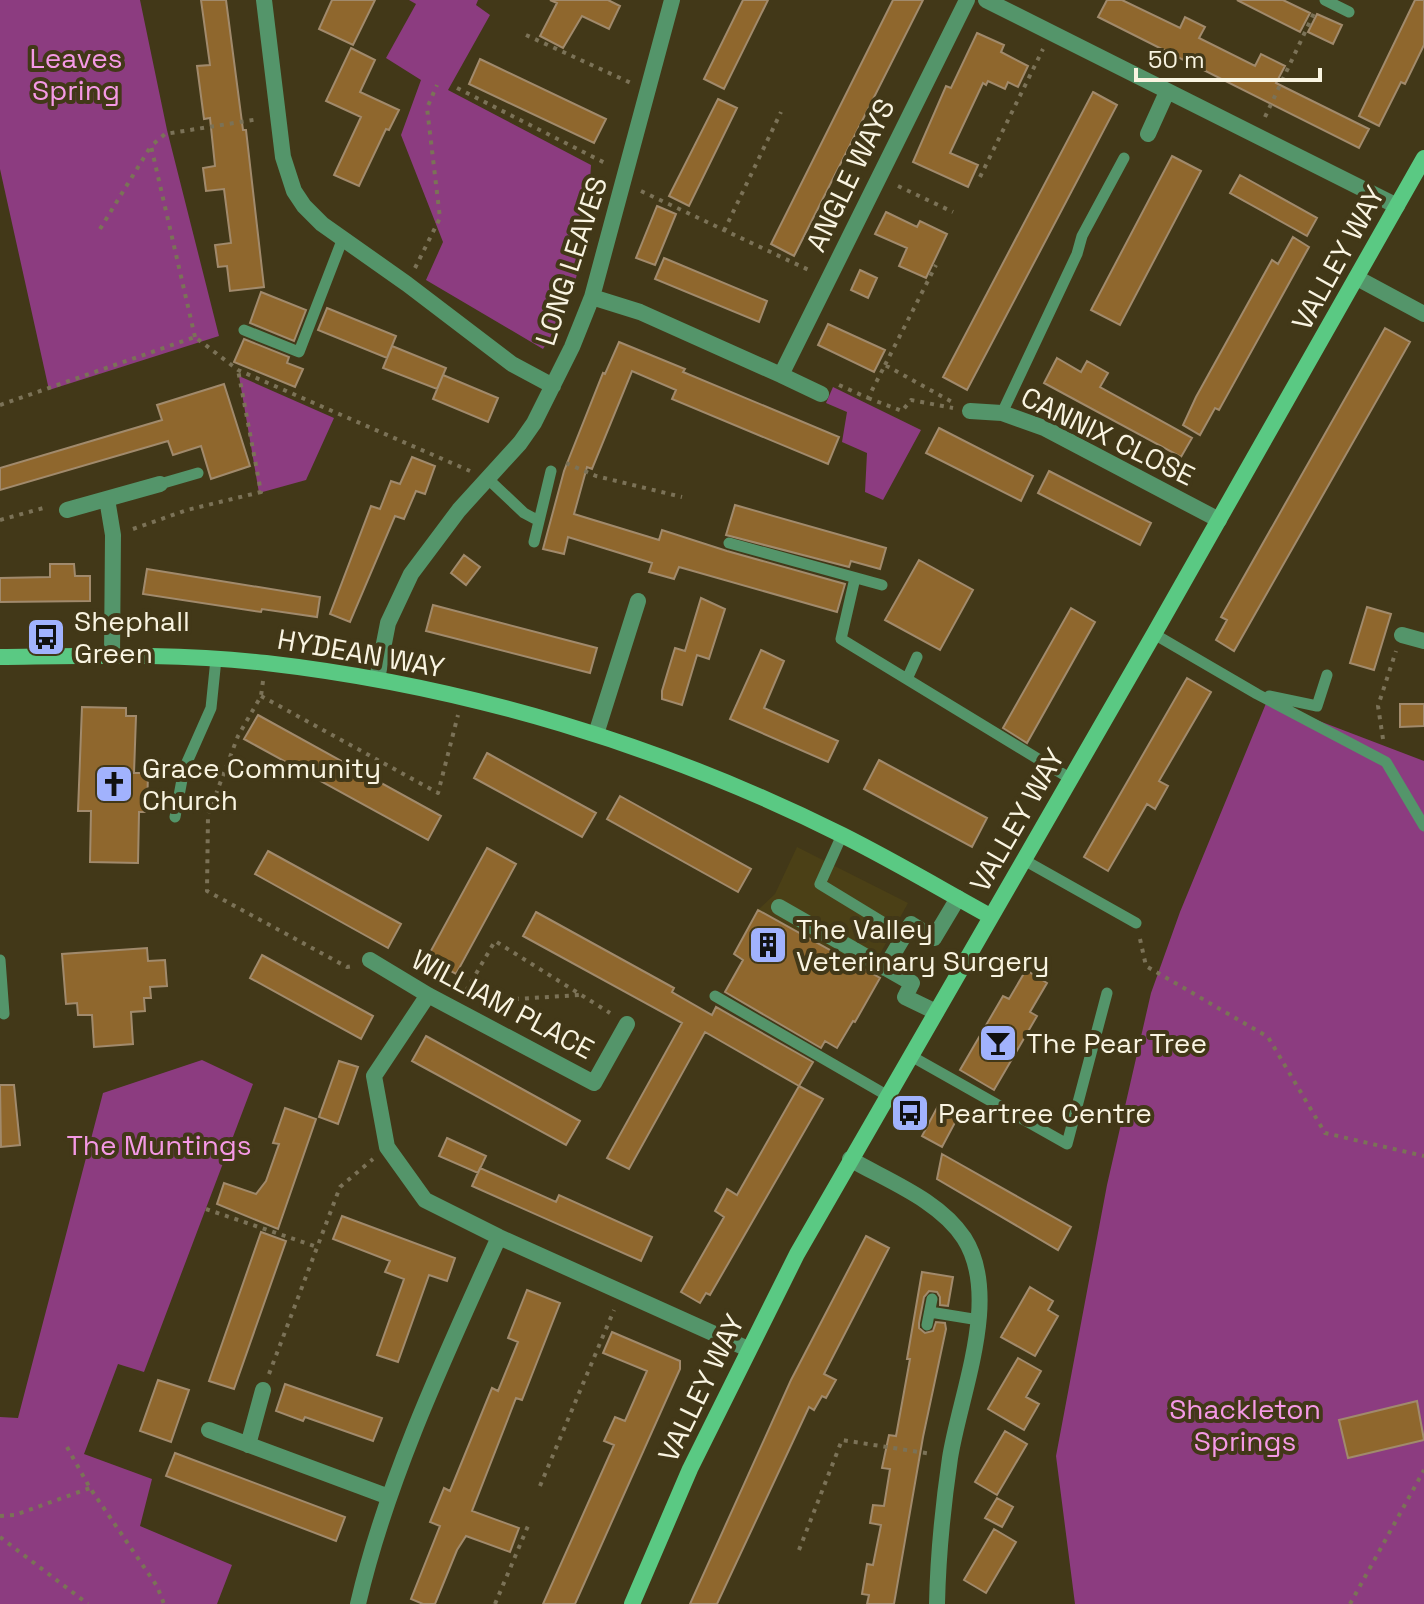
<svg xmlns="http://www.w3.org/2000/svg" width="1424" height="1604" font-family="'Space Grotesk',sans-serif">
<rect width="100%" height="100%" fill="#423818"/>
<path fill="#4b4016" d="M797,847L908,903L880,954L881,977L855,1022L734,954L758,910L775,894Z"/>
<path fill="#8c3c80" d="M0,0H140L167,130L219,336L49,390L0,169Z
M409,0H478L476,5L490,15L448,90L591,165C587,230 582,295 543,349L426,280L443,242L401,135L421,80L386,58L416,4Z
M239,376L334,418L306,480L259,493Z
M833,387L921,430L883,500L865,492L867,453L842,442L847,412L826,403Z
M1267,701L1424,761V1604H1075L1056,1456L1107,1185L1151,993L1180,912Z
M202,1060L253,1084L144,1372L118,1364L84,1454L152,1479L140,1526L232,1565L217,1604H0V1417L18,1418L103,1093Z"/>
<path fill="#8f672d" stroke="#a18a6c" stroke-width="2" d="M201,0H226L243,130H246L264,287L230,291L227,266L218,267L215,245L231,243L224,189L206,191L203,168L215,166L210,118L204,119L197,66L210,65Z
M332,0H375L353,45L319,29Z
M550,0H608L620,6L609,29L582,16L563,48L540,36L557,3Z
M743,0H768L724,89L704,79Z
M893,0H923L794,256L771,244Z
M1107,0H1122L1180,28L1185,17L1205,27L1199,38L1255,66L1261,54L1285,66L1276,83L1369,129L1359,148L1098,17Z
M1237,0H1283L1310,13L1300,32Z
M1415,0H1424V45L1405,84L1401,82L1379,126L1359,116Z
M1317,14L1342,25L1333,44L1308,32Z
M977,33L1004,45L1001,52L1028,66L1018,87L1008,82L1005,89L988,81L986,85L983,83L950,153L978,165L968,187L913,162L946,86L951,88Z
M351,48L375,60L360,92L399,110L389,130L386,129L359,186L334,175L361,117L326,101Z
M480,59L606,119L594,143L469,84Z
M1093,92L1117,105L967,390L943,377Z
M718,99L737,108L689,206L669,196Z
M1172,156L1201,171L1120,325L1091,310Z
M1240,175L1317,218L1307,236L1230,193Z
M657,206L676,214L655,265L636,258Z
M886,212L917,227L920,221L947,234L926,278L899,266L907,248L875,234Z
M1293,237L1309,247L1219,410L1215,408L1200,435L1183,425L1196,397L1272,260L1278,264Z
M664,258L767,301L759,322L655,279Z
M860,270L877,278L868,298L851,290Z
M261,292L306,310L294,341L250,323Z
M327,308L396,336L387,358L318,330Z
M828,324L885,350L874,372L818,345Z
M1385,328L1410,342L1234,651L1216,640L1227,620L1221,617Z
M244,339L289,357L287,363L303,369L295,387L234,362Z
M619,342L685,369L683,372L839,437L828,464L672,399L676,390L632,371L592,469L587,467L574,514L659,540L662,530L727,551L845,584L837,612L679,567L674,579L649,572L652,563L568,537L564,554L543,549L564,471L603,373L605,374Z
M392,346L446,368L437,389L383,368Z
M1057,358L1081,372L1087,361L1108,373L1100,387L1192,438L1181,457L1044,383Z
M443,375L498,398L488,422L433,399Z
M224,384L250,466L211,479L201,446L173,455L168,441L0,490V468L162,420L157,405Z
M939,428L1033,476L1021,501L926,453Z
M412,457L435,466L425,494L416,491L404,519L395,516L350,622L330,614L371,506L380,509L391,481L400,484Z
M1049,471L1151,523L1140,545L1038,493Z
M735,505L886,548L880,569L851,561L849,567L726,535Z
M464,555L480,567L466,585L451,573Z
M919,560L973,590L940,650L885,620Z
M50,564H74L75,576H90V601L0,602V578L50,577Z
M147,569L320,597L317,617L262,609L261,612L143,594Z
M701,598L725,609L709,659L697,655L682,705L662,699V691L675,648L685,651Z
M433,605L597,648L590,673L426,631Z
M1367,607L1391,614L1374,670L1350,663Z
M1071,608L1095,622L1027,743L1003,728Z
M761,650L784,661L764,708L838,741L828,762L730,719Z
M1187,678L1211,692L1159,781L1168,786L1155,809L1147,804L1108,871L1084,857Z
M1400,704H1424V726L1400,727Z
M82,707L126,708V716H136L134,773H148L147,812H139L138,863L90,862L91,811H78Z
M258,715L441,816L428,840L244,739Z
M487,753L596,813L582,837L474,778Z
M879,760L987,818L972,847L864,789Z
M620,796L751,869L738,892L607,819Z
M487,848L516,864L456,974L427,958Z
M268,851L401,924L388,948L255,874Z
M758,910L880,978L855,1022L853,1021L837,1048L825,1041L821,1048L725,992L743,960L734,954Z
M536,912L674,988L672,992L712,1015L716,1007L813,1062L799,1086L705,1032L629,1169L607,1158L682,1023L523,936Z
M147,948L148,961L165,960L167,986L150,987L151,998H144L145,1011L131,1012L133,1044L94,1047L92,1015H78L77,1003L66,1004L62,954Z
M262,955L373,1016L361,1039L250,978Z
M1026,970L1047,983L1030,1012L1037,1016L994,1090L960,1070L1003,996L1009,999Z
M426,1036L580,1121L566,1145L412,1061Z
M339,1061L358,1067L338,1124L319,1117Z
M0,1085H14L20,1145L1,1147Z
M799,1086L823,1099L710,1295L706,1293L700,1303L681,1292L724,1217L715,1211L727,1189L737,1195Z
M939,1104L959,1115L942,1147L922,1136Z
M285,1108L316,1119L278,1229L217,1204L224,1183L256,1194L266,1181L279,1144L273,1143Z
M447,1138L486,1156L478,1173L439,1156Z
M942,1154L1071,1227L1058,1250L937,1179Z
M480,1168L556,1202L559,1195L652,1237L641,1261L472,1186Z
M342,1216L455,1258L447,1281L429,1275L398,1362L377,1355L404,1279L385,1272L390,1261L333,1239Z
M261,1232L286,1241L234,1389L209,1381Z
M866,1236L889,1248L824,1374L836,1380L826,1398L822,1396L814,1410L809,1407L717,1604H690L791,1380Z
M922,1272L953,1277L948,1306L940,1305V1297L937,1292L929,1291L924,1297L919,1323V1328L925,1333L933,1331L936,1322L945,1323L946,1329L923,1437L894,1604H867L869,1595L862,1594L867,1564L873,1565L881,1525L870,1523L873,1505L884,1506L890,1469L882,1468L889,1435L896,1436L910,1359H907Z
M1030,1287L1053,1301L1048,1310L1058,1316L1035,1356L1001,1337Z
M527,1290L560,1303L522,1400L516,1398L472,1511L519,1528L510,1552L466,1536L457,1550L435,1604H423L411,1599L440,1526L430,1522L444,1488L450,1491L492,1388L498,1391L518,1342L508,1338Z
M612,1332L680,1361V1369L575,1604H543L614,1445L604,1441L615,1417L625,1421L647,1371L603,1353Z
M1018,1358L1041,1371L1026,1397L1039,1404L1024,1430L988,1409Z
M158,1380L189,1390L171,1442L140,1431Z
M285,1384L382,1418L373,1441L305,1417L303,1421L276,1411Z
M1417,1401L1424,1440L1348,1458L1339,1420Z
M1005,1431L1027,1444L997,1495L975,1482Z
M175,1453L345,1517L336,1541L166,1476Z
M997,1498L1013,1507L1002,1527L985,1518Z
M994,1529L1016,1542L986,1593L964,1580Z"/>
<g fill="none" stroke-linecap="round" stroke-linejoin="round">
<path stroke="#7b7257" stroke-width="4" stroke-dasharray="4 6" stroke-linecap="butt" d="M526,35L631,83
M457,88L607,164
M1265,117L1314,13
M980,177L1043,49
M898,186L953,212
M641,191L811,271
M100,229L151,146
M724,231L781,112
M415,268L440,218L427,108L437,85
M195,337L151,146L165,134L259,119
M885,365L936,265
M839,385L868,398L885,365L954,403
M868,398L902,411L911,400L953,408
M0,405L195,337L238,370L470,471
M566,463L596,476L682,497
M0,520L47,507
M133,529L187,510L261,492L238,370
M263,681L261,696L238,736L208,815L207,891L347,967L353,966
M261,696L438,793L458,715
M1383,739L1378,706L1396,651
M1140,939L1146,966L1268,1037L1325,1133L1424,1156
M466,991L495,941L610,1013
M485,1001L580,995
M206,1209L317,1247
M269,1374L340,1187L373,1159
M67,1447L90,1488L157,1586L164,1604
M540,1486L614,1310
M0,1516L15,1515L90,1488
M0,1537L88,1604
M799,1550L842,1440L932,1454
M495,1604L528,1526
M1350,1604L1424,1470"/>
<path stroke="#54956a" stroke-width="11" d="M1325,0L1349,12
M244,330L299,352L343,238
M1002,413L1077,254L1082,236L1124,158
M488,479L524,513L539,521
M160,484L198,473
M534,542L551,471
M729,543L882,585
M855,578L841,639L1071,779
M1154,634L1257,694L1386,762L1424,826
M907,679L917,657
M1269,696L1317,706L1327,675
M175,817L184,769L211,708L216,659
M842,835L820,884L889,926
M1024,860L1136,923
M0,960L4,1014
M715,996L888,1096
M911,1056L1067,1144L1107,993
M930,1312L979,1320
M927,1325L932,1299"/>
<path stroke="#54956a" stroke-width="16" d="M264,0L283,157L294,191L304,206L322,224L407,284L512,364L553,386
M986,0L1397,206
M1148,134L1167,92
M1357,278L1424,314
M592,297L640,312L781,375L967,0
M781,375L821,394
M970,411L1002,413L1044,428L1219,520
M107,499L113,535L112,655
M67,510L160,484
M1402,635L1424,641
M377,679L388,623L411,574L459,510L520,443L534,423L572,347L592,297L672,0
M596,734L638,601
M779,907L912,983L905,997L936,1012
M370,960L428,995L594,1083L627,1024
M885,968L911,924L934,938L958,898
M428,995L374,1076L387,1147L425,1200L499,1237L748,1349
M850,1159C888,1181 939,1200 964,1238C1002,1297 960,1394 950,1458C943,1506 938,1556 937,1604
M209,1430L389,1497
M248,1445L263,1390
M358,1604C387,1479 446,1354 499,1237"/>
<path stroke="#5ac983" stroke-width="16" d="M0,657C88,656 178,653 266,663C466,686 662,745 842,835C892,860 941,889 990,916
M632,1604L690,1469L797,1254L1154,634L1424,158"/>
</g>
<defs>
<g id="bus-square" transform="scale(2)"><rect x="-9" y="-9" width="18" height="18" rx="4" fill="#a1b2fd" stroke="#423818"/><path d="M-5-6H5V4H4V6H2V4H-2V6H-4V4H-5ZM-3.5-4V0h7V-4ZM-3.5 1.2v1.5H-2V1.2ZM2 1.2v1.5H3.5V1.2Z" fill="#111"/></g>
<g id="church-square" transform="scale(2)"><rect x="-9" y="-9" width="18" height="18" rx="4" fill="#a1b2fd" stroke="#423818"/><path d="M-1.2-6h2.4v3.5h3.3v2.4h-3.3V6h-2.4V-.1h-3.3v-2.4h3.3Z" fill="#111"/></g>
<g id="building-square" transform="scale(2)"><rect x="-9" y="-9" width="18" height="18" rx="4" fill="#a1b2fd" stroke="#423818"/><path d="M-4-6H4V6H1V3H-1V6H-4ZM-2.5-4.3h1.7v1.8h-1.7ZM.8-4.3h1.7v1.8H.8ZM-2.5-1h1.7V.8h-1.7ZM.8-1h1.7V.8H.8Z" fill="#111"/></g>
<g id="bar-square" transform="scale(2)"><rect x="-9" y="-9" width="18" height="18" rx="4" fill="#a1b2fd" stroke="#423818"/><path d="M-6-5H6L.8 .8V4.5H3.5V6h-7V4.5H-.8V.8Z" fill="#111"/></g>
</defs>
<g fill-rule="evenodd">
<use href="#bus-square" x="46" y="637"/>
<use href="#church-square" x="114" y="784"/>
<use href="#building-square" x="768" y="945"/>
<use href="#bar-square" x="998" y="1043"/>
<use href="#bus-square" x="910" y="1113"/>
</g>
<g text-anchor="middle" dominant-baseline="central" stroke-width="8" stroke-linejoin="round" paint-order="stroke">
<g font-size="28" fill="#f599e5" stroke="#423818">
<text x="76" y="58">Leaves<tspan x="76" dy="32">Spring</tspan></text>
<text x="159" y="1145">The Muntings</text>
<text x="1245" y="1409">Shackleton<tspan x="1245" dy="32">Springs</tspan></text>
</g>
<g font-size="28" fill="#f9f4e1" stroke="#423818">
<text transform="translate(850 175) rotate(-64)">ANGLE WAYS</text>
<text transform="translate(1338 258) rotate(-61)">VALLEY WAY</text>
<text transform="translate(571 261) rotate(-72)">LONG LEAVES</text>
<text transform="translate(1108 436) rotate(26)">CANNIX CLOSE</text>
<text transform="translate(361 653) rotate(10)">HYDEAN WAY</text>
<text transform="translate(1017 820) rotate(-60)">VALLEY WAY</text>
<text transform="translate(503 1004) rotate(28)">WILLIAM PLACE</text>
<text transform="translate(701 1388) rotate(-64)">VALLEY WAY</text>
</g>
<g font-size="28" fill="#f9f4e1" stroke="#423818" text-anchor="start">
<text x="74" y="621">Shephall<tspan x="74" dy="32">Green</tspan></text>
<text x="142" y="768">Grace Community<tspan x="142" dy="32">Church</tspan></text>
<text x="796" y="929">The Valley<tspan x="796" dy="32">Veterinary Surgery</tspan></text>
<text x="1026" y="1043">The Pear Tree</text>
<text x="938" y="1113">Peartree Centre</text>
</g>
</g>
<path d="M1136 68v12h184v-12" fill="none" stroke="#f9f4e1" stroke-width="4"/>
<text x="1148" y="68" font-size="24" fill="#f9f4e1" stroke="#423818" stroke-width="6" paint-order="stroke">50 m</text>
</svg>
